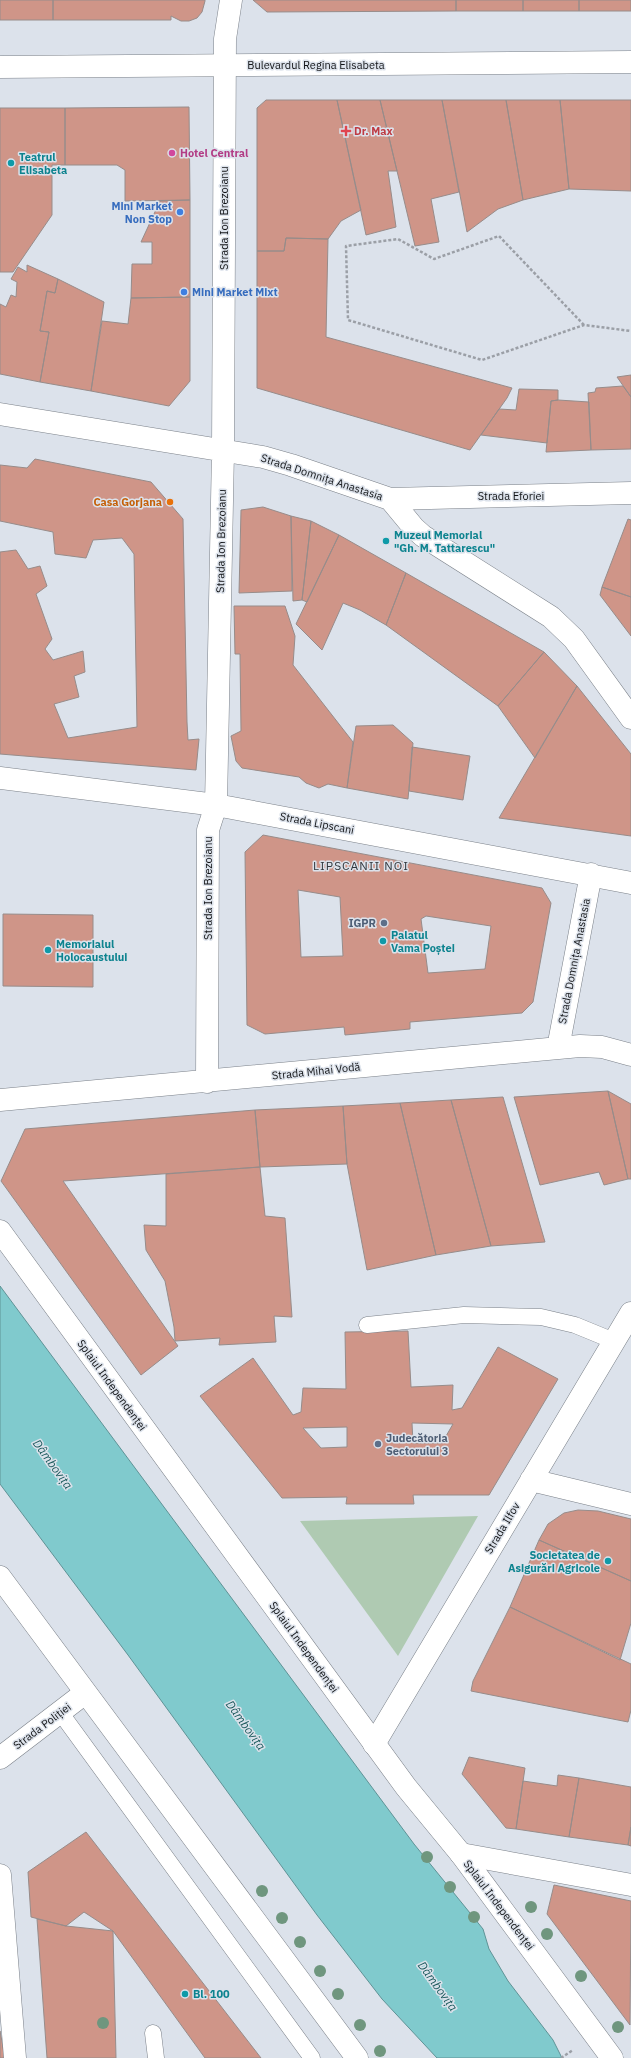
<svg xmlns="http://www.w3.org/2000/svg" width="631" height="2058" font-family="'IBM Plex Sans',sans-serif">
<rect width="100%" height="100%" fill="#dce2eb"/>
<path fill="#afcab2" d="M478,1516L398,1656L300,1521Z"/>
<path fill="#80cacd" stroke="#5f9396" d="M0,1286L414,1844L483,1929L489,1949L508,1981L553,2040L562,2058H437L382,1999L317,1915L128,1655L0,1484Z"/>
<path fill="#cf9588" stroke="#978c8a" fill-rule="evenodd" d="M0,0H53V20H0Z
M53,0H205V1L202,12L197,18L189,21H181L171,16V20H53Z
M253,0H456V11L267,12Z
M456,0H523V11H456Z
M523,0H579V11H523Z
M579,0H631V11H579Z
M266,100H337L361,210L341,221L328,239L286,238L284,251H257V108Z
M337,100H380L397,171H388L396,227L366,235Z
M380,100H442L459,192L431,199L439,242L415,246Z
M442,100H506L523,200L498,209L467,232Z
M506,100H560L569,189L523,200Z
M560,100H631V191L569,189Z
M189,107L190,200L125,201V170L117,165H65V108Z
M0,108H65V165H52V215L13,272H0Z
M190,200V297L131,298L132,264H152V242H141L160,201Z
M286,238L328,239L326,337L512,388L507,398L470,450L257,388V251H284Z
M27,265L58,279L55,293L47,291L40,331L49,332L40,382L0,374V304L6,307L11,295L16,297L17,282L11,279L18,267L27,272Z
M58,279L104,302L91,391L40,382L49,332L40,331L47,291L55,293Z
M190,297V381L169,406L91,391L102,321L128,324L131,298Z
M631,375V397L617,377Z
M623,386L631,397V449L591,450L588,393L595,392L596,388Z
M519,389L558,390V400L551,401L547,443L481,435L499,409L516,410Z
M558,400L589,402L591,450L546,452L551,401Z
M35,459L151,482L183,519L187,722L188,740L199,739L196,770L0,754V552L16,550L28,569L40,566L47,586L36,594L52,639L45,649L53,660L83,651L85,672L74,676L79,697L54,704L68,738L137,727L134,554L122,538L93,540L86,558L55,554L53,532L0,521V465L27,468Z
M263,507L291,516L292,591L239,593L241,510Z
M291,516L311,521L302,600L293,601Z
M628,519L631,520V597L602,587Z
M311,521L339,535L307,602L302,600Z
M339,535L406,573L386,625L360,610L343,603L322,650L296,624Z
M406,573L544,652L498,706L386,625Z
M602,587L631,597V636L600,595Z
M234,606H285L295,636L293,665L353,742L347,788L328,784L319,788L306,783L299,777L242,768L236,761L231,736L241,731L240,654H235Z
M544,652L577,686L535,758L498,706Z
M577,686L631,754V836L499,818Z
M393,725L413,743L408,799L347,788L356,726Z
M412,747L470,756L463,800L409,791Z
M263,835L542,888L551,903L533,1002L522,1013L410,1022V1029L345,1035L344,1027L265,1034L247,1025L245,852ZM298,890L340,897L343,956L301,957ZM426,916L491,926L485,969L428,973L421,919Z
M3,914L93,915V987L3,986Z
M608,1091L628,1179L604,1185L599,1172L540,1185L514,1097Z
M608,1091L631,1104V1179H628Z
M503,1097L545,1242L491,1246L451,1100Z
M451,1100L491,1246L436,1255L400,1103Z
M400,1103L436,1255L367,1270L347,1164L343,1106Z
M343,1106L347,1164L260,1167L255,1110Z
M255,1110L260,1167L63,1181L178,1346L141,1375L1,1181L25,1129Z
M260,1167L265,1216L285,1218L292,1317L274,1316L276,1342L219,1345L220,1338L175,1341L174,1327L165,1281L146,1250L144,1225L166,1226V1174Z
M408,1331L411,1387L453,1385L452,1410L462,1408L498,1347L558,1379L489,1495H413L414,1504H346L347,1497L282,1498L200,1396L253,1358L293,1415L301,1412L303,1388L346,1389L345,1332ZM412,1423L453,1424L442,1443H413ZM347,1427V1447L321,1448L303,1428Z
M578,1510L598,1511L631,1519V1581L539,1540L548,1524L564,1513Z
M539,1540L631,1581V1623L620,1660L510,1607Z
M510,1607L631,1664V1710L628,1722L471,1691L473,1681Z
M469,1757L525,1768L516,1829L506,1828L462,1774Z
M558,1775L579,1778L569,1837L516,1829L523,1781L557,1786Z
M579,1778L631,1787V1827L628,1845L569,1837Z
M631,1827V1846L628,1845Z
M86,1832L261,2058H205L113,1931L84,1912L66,1926L31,1917L28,1872Z
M554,1885L631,1901L630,2025L547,1914Z
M37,1919L66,1926L113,1931L116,2058H47Z
M0,2031L5,2058H0Z"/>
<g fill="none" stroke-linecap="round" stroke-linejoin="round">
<g stroke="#7b8189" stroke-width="17">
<path id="service" d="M367,1325L464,1315L541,1317L575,1325L614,1341
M60,1712L312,2058
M153,2033L156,2058"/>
</g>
<g stroke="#7b8189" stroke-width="23">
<path id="minor" d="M0,414L263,457L291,465L390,499L414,528L423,536L551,617L574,639L631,718
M390,499L631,493
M0,778L216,805L631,883
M558,1048L591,874
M207,1082L208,830L216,805L223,451L225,39L231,0
M0,1100L580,1046L602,1047L631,1055
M531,1480L631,1504
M374,1744L631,1313
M0,1758L85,1693
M461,1854L631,1885
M0,1875L15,2058"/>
</g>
<g stroke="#7b8189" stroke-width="23">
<path id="primary" d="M0,67L631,62
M0,1231L406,1787L461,1854L612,2058
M0,1577L357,2058"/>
</g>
<path stroke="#9b9fa6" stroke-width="2.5" stroke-dasharray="3 2" stroke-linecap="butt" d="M584,325L499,236L434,259L398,239L346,246L348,320L482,360L584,325L631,331
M561,2058L573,2050"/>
<use href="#service" stroke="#fff" stroke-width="16"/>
<use href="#minor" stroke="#fff" stroke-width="22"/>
<use href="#primary" stroke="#fff" stroke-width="22"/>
</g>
<g fill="#6f967e">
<circle cx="427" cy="1857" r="6"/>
<circle cx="450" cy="1887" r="6"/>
<circle cx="262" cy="1891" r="6"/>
<circle cx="531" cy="1907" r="6"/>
<circle cx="474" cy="1917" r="6"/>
<circle cx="282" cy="1918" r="6"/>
<circle cx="547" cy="1934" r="6"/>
<circle cx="300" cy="1942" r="6"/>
<circle cx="320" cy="1971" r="6"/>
<circle cx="581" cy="1976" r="6"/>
<circle cx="338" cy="1994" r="6"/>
<circle cx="103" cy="2023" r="6"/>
<circle cx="360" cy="2025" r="6"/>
<circle cx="618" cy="2027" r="6"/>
<circle cx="380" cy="2051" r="6"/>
</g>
<path fill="#e0444e" stroke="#dce2eb" stroke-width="1.5" d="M344 125h4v4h4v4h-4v4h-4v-4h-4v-4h4z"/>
<circle fill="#d1479c" stroke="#dce2eb" stroke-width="1.5" cx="172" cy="153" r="4"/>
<g fill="#0f9aa8" stroke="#dce2eb" stroke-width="1.5">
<circle cx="11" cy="163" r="4"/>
<circle cx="386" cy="541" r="4"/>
<circle cx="383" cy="941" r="4"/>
<circle cx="48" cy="950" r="4"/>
<circle cx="608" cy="1561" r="4"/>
<circle cx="185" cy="1994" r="4"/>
</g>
<g fill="#3f7fe0" stroke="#dce2eb" stroke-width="1.5">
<circle cx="180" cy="212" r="4"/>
<circle cx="184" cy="292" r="4"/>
</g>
<circle fill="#e8710a" stroke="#dce2eb" stroke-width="1.5" cx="170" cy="502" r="4"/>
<g fill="#5c6f8a" stroke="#dce2eb" stroke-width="1.5">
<circle cx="384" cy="923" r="4"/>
<circle cx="378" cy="1444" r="4"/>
</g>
<g text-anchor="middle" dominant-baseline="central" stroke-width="3" stroke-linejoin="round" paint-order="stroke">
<g font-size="11" fill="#121417" stroke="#dce2eb">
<text x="316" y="65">Bulevardul Regina Elisabeta</text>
<text transform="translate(224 218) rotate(-90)">Strada Ion Brezoianu</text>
<text transform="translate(322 477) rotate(18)">Strada Domnița Anastasia</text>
<text x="511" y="496">Strada Eforiei</text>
<text transform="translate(221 541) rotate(-89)">Strada Ion Brezoianu</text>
<text transform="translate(317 823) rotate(11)">Strada Lipscani</text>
<text transform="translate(208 888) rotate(-90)">Strada Ion Brezoianu</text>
<text transform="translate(574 961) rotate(-79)">Strada Domnița Anastasia</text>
<text transform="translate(316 1071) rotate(-6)">Strada Mihai Vodă</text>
<text transform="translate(112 1385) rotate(54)">Splaiul Independenței</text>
<text transform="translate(502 1528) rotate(-59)">Strada Ilfov</text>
<text transform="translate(304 1647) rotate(54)">Splaiul Independenței</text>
<text transform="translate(42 1726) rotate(-37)">Strada Poliției</text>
<text transform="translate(499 1905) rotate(53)">Splaiul Independenței</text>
</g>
<g font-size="11" font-weight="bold" fill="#be3a42" stroke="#dce2eb" text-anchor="start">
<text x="354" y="131">Dr. Max</text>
</g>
<g font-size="11" font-weight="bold" fill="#b23c85" stroke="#dce2eb" text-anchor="start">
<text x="180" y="153">Hotel Central</text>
</g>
<g font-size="11" font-weight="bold" fill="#0d838f" stroke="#dce2eb" text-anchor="start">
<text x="19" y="157">Teatrul<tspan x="19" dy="13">Elisabeta</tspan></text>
<text x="394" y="535">Muzeul Memorial<tspan x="394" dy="13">"Gh. M. Tattarescu"</tspan></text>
<text x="391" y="935">Palatul<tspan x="391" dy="13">Vama Poștei</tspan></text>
<text x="56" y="944">Memorialul<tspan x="56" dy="13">Holocaustului</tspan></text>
<text x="600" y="1555" text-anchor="end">Societatea de<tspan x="600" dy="13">Asigurări Agricole</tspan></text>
<text x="193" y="1994">Bl. 100</text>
</g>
<g font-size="11" font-weight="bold" fill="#366cbe" stroke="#dce2eb" text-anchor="end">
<text x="172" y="206">Mini Market<tspan x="172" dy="13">Non Stop</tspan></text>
<text x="192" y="292" text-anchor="start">Mini Market Mixt</text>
</g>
<g font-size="11" font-weight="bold" fill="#c56008" stroke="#dce2eb" text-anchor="end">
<text x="162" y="502">Casa Gorjana</text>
</g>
<g font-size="11" font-weight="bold" fill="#4e5e75" stroke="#dce2eb" text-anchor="end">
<text x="376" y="923">IGPR</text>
<text x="386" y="1438" text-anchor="start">Judecătoria<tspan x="386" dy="13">Sectorului 3</tspan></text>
</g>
<g font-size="12" letter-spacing="1" fill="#32373d" stroke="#dce2eb">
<text x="361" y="865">LIPSCANII NOI</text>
</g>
<g font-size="12" font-style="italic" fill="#1d5b5e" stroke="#dce2eb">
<text transform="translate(53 1464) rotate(54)">Dâmbovița</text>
<text transform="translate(246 1725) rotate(54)">Dâmbovița</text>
<text transform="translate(438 1986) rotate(54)">Dâmbovița</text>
</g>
</g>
</svg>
